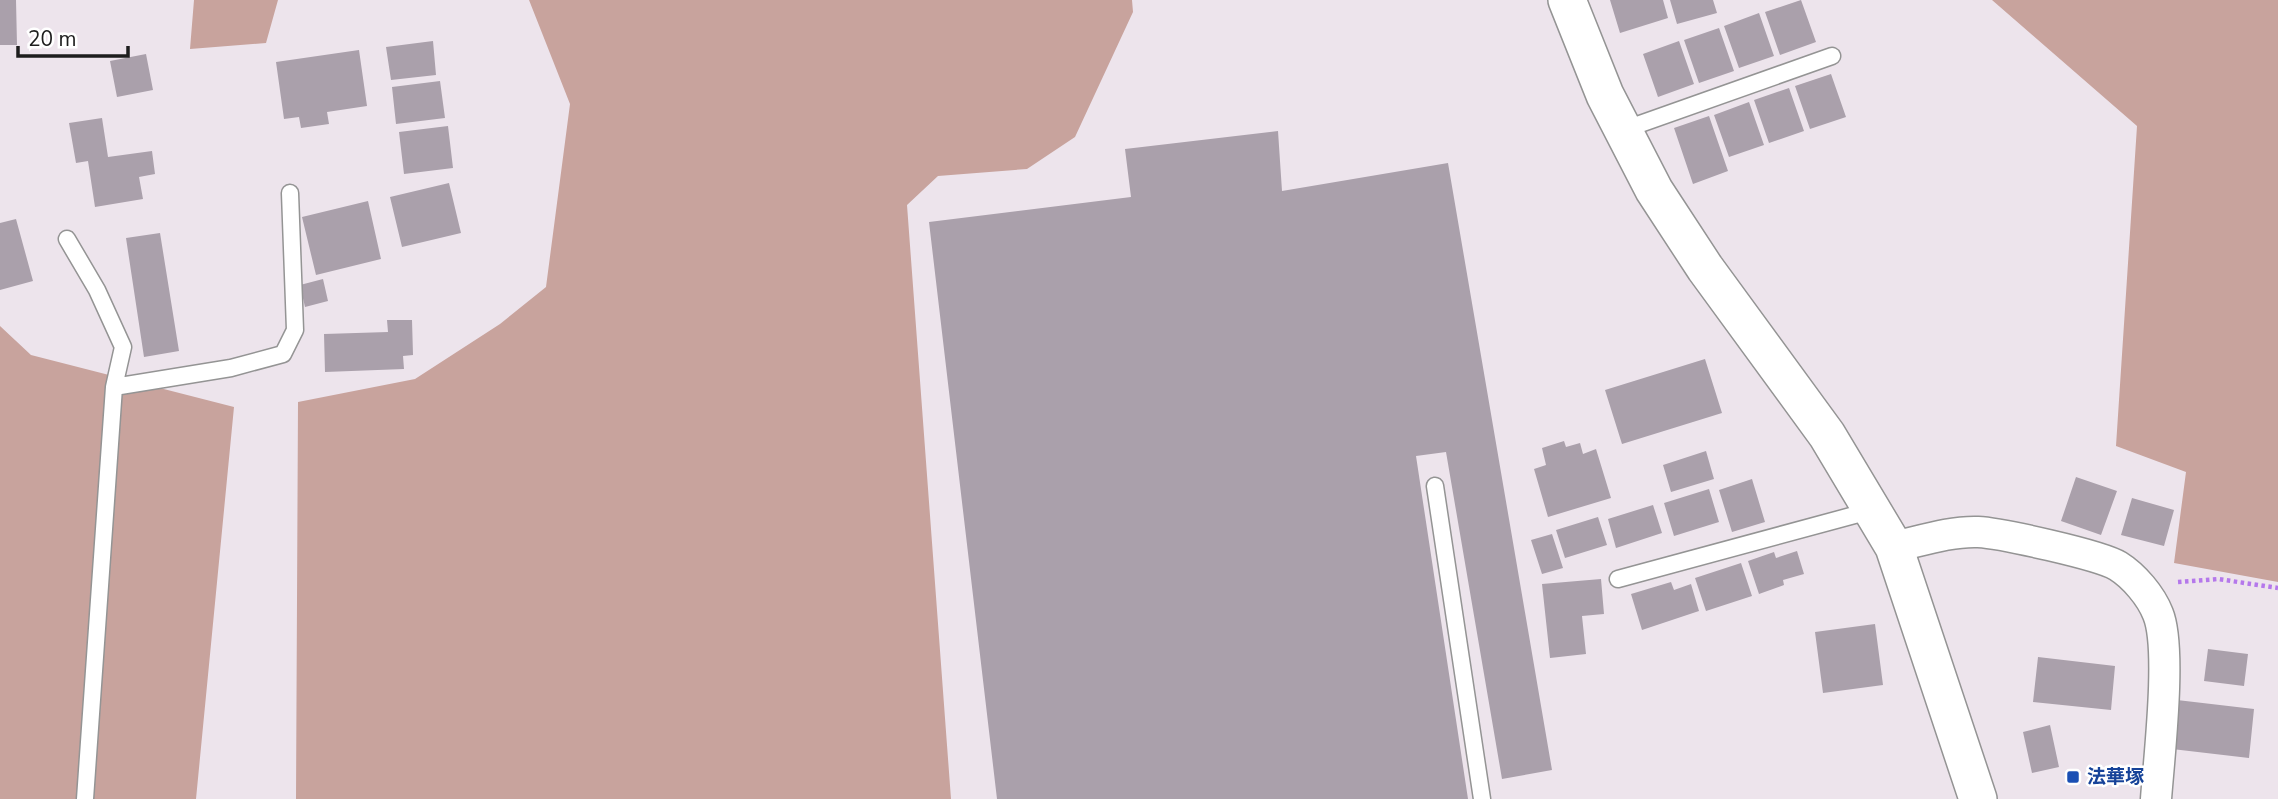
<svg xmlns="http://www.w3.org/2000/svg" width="2278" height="799" font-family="'Nunito Sans','Noto Sans JP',sans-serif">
<rect width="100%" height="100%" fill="#ede4ec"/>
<path fill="#c8a39d" d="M194,0H278L266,43L190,49Z
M529,0H1132L1133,12L1075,137L1027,169L938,176L907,205L951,799H296L298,402L415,379L500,324L546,287L570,104Z
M1992,0H2278V582L2174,563L2186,472L2116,446L2137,126Z
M0,326L31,355L234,407L196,799H0Z"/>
<path fill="#aaa0ab" d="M0,0H16L17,45H0Z
M1610,0H1663L1668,18L1620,33Z
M1670,0H1713L1717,13L1677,24Z
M1801,0L1816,42L1780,55L1765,12Z
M1759,13L1774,56L1739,68L1724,26Z
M1719,28L1734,71L1699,83L1684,40Z
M433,41L436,75L391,80L386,47Z
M1679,41L1694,84L1658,97L1643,54Z
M359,50L367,106L327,112L329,124L301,128L299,117L284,119L276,62Z
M146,54L153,90L117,97L110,61Z
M1831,74L1846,117L1810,129L1795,86Z
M440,81L445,118L396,124L392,87Z
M1789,88L1804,131L1769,143L1754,100Z
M1749,102L1764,145L1729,157L1714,115Z
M1709,116L1728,171L1693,184L1674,128Z
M102,118L108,157L152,151L155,174L139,177L143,199L95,207L88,161L76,163L69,123Z
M448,126L453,168L404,174L399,132Z
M1278,131L1282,191L1448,163L1552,770L1502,779L1446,452L1416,456L1468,799H997L929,222L1131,197L1125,149Z
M449,183L461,233L402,247L390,197Z
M368,201L381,259L316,275L302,217Z
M16,219L33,281L0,290V223Z
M160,233L179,351L144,357L126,238Z
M323,279L328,301L305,307L300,285Z
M387,320H412L413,355L403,356L404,369L325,372L324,334L388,332Z
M1705,359L1722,413L1622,444L1605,390Z
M1564,441L1566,447L1580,443L1583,454L1596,449L1611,498L1548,517L1534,469L1546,465L1542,448Z
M1706,451L1714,479L1671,492L1663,465Z
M2076,477L2117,491L2101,535L2061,521Z
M1752,479L1765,522L1732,532L1719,490Z
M1709,489L1719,522L1674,536L1664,503Z
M2132,498L2174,510L2164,546L2121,535Z
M1653,505L1662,533L1616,548L1608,519Z
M1598,517L1607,545L1565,558L1556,530Z
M1552,534L1563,568L1542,574L1531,540Z
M1797,551L1804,574L1783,580L1784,585L1759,594L1748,561L1774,552L1776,558Z
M1741,563L1752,596L1706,611L1695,578Z
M1601,579L1604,614L1582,616L1586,654L1550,658L1542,584Z
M1671,582L1674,590L1691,584L1699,611L1642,630L1631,594Z
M1875,624L1883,685L1823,693L1815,632Z
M2208,649L2248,654L2244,686L2204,681Z
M2038,657L2115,666L2111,710L2033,702Z
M2177,700L2254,709L2249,758L2172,749Z
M2050,725L2059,767L2032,773L2023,732Z"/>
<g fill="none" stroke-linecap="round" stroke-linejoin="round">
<g stroke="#949494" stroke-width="19">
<path id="service" d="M1623,130L1832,56
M67,239L97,290L123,347L114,387L85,799
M114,387L231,368L283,354L295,330L290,193
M1435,486L1482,799
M1618,579L1873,510"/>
</g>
<g stroke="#949494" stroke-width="33">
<path id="minor" d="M1894,547C1921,541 1950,531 1978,532C2000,533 2100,555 2118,566C2134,576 2151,596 2158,614C2172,648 2159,758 2156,799"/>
</g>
<g stroke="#949494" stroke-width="40">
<path id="tertiary" d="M1567,0L1605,95L1654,190L1705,268L1827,435L1894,547L1978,799"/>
</g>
<path stroke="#b578eb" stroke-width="4.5" stroke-dasharray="3.5 3.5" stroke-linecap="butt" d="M2178,582L2218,579L2278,588"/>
<use href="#service" stroke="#fff" stroke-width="16"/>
<use href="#minor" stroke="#fff" stroke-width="30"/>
<use href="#tertiary" stroke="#fff" stroke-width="37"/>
</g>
<rect fill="#1a4fb4" stroke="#fff" stroke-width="2.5" x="2066" y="770" width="14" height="14" rx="3.5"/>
<g text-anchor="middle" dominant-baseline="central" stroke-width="5" stroke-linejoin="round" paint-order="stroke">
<g font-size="19" font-weight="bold" fill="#164399" stroke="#fff" text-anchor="start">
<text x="2087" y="777">法華塚</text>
</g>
</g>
<path d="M18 46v10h110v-10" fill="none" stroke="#1d1d1d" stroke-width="3.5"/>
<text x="28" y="46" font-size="21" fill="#1d1d1d" stroke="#ffffff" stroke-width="5" paint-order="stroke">20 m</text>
</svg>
